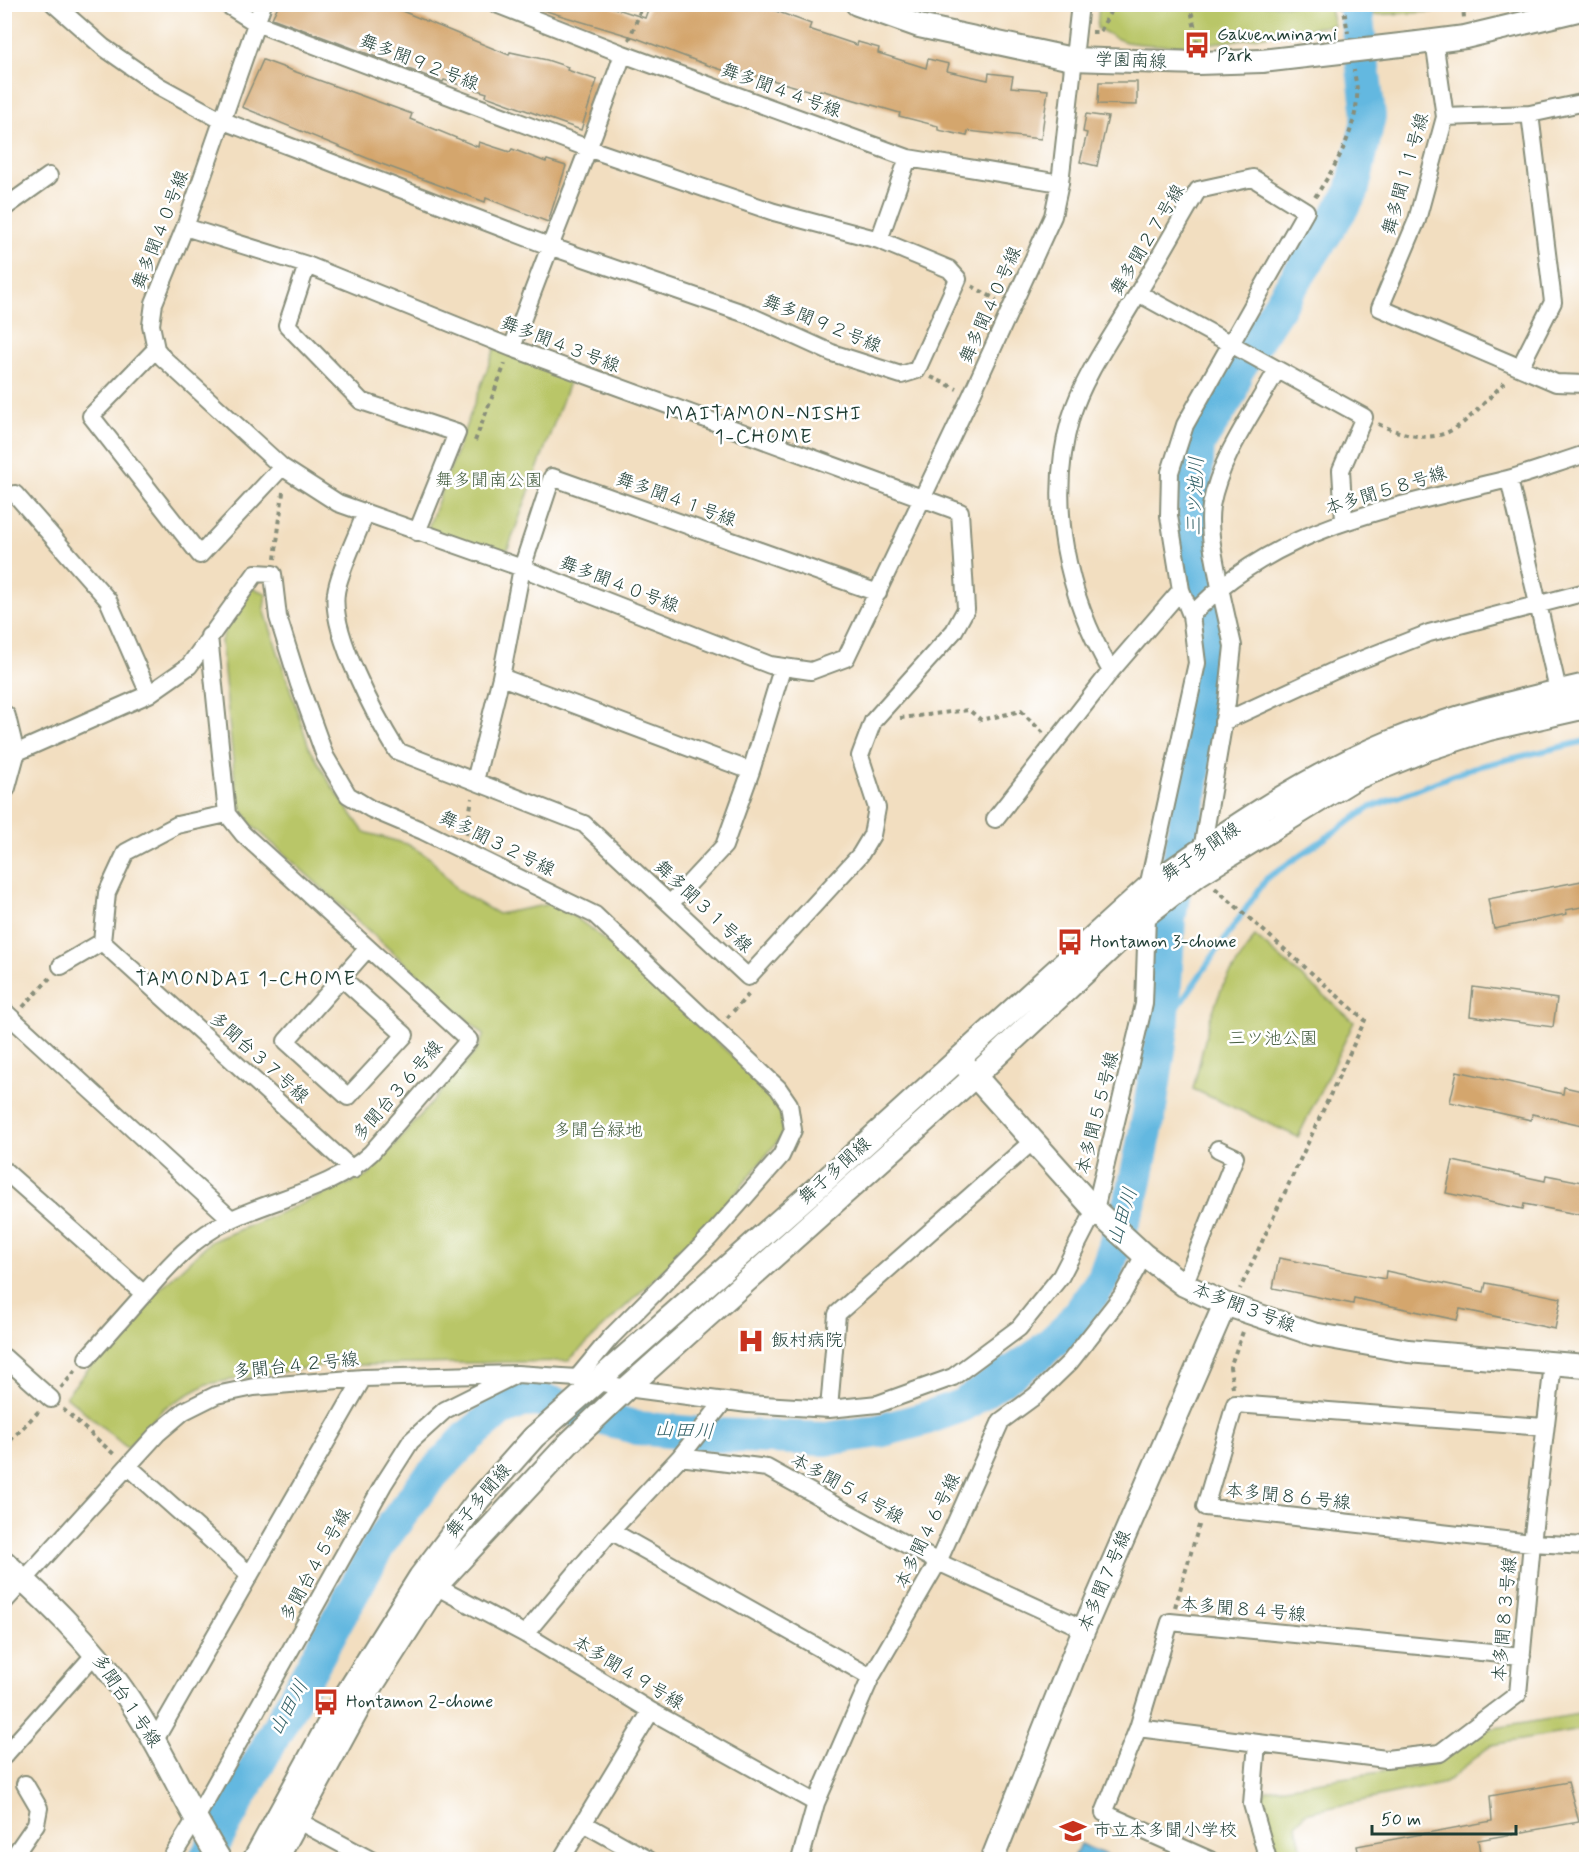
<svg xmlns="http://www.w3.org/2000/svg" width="1591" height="1864" font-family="Mynerve,'Klee One',sans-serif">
<rect width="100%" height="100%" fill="#fff"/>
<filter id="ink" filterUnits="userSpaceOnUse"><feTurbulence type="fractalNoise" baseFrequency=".0167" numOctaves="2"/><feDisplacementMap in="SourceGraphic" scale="12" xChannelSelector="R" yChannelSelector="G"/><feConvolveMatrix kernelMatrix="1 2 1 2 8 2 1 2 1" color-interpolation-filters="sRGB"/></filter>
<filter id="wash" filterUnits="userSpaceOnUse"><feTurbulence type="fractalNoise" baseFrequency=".008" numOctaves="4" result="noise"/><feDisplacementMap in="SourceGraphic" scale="24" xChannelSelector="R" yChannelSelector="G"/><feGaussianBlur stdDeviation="1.35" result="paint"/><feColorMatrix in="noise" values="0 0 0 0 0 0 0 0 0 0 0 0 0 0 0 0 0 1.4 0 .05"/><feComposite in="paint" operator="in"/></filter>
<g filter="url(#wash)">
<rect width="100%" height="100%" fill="#f2dec0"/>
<path fill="#b9c668" stroke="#6c824e" stroke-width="1.5" d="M1099,5H1329L1334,25C1267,34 1194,53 1126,42C1116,40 1106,32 1097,28Z
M1372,5V4L1485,5L1429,12L1373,15Z
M495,348L571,377L508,549L498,555L428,528Z
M252,588L266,593L264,609L309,747L331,785L364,832L407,844L430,858L458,891L498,914L555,903L593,930L771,1091L782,1113V1136L706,1230L568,1361L318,1366L207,1384L164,1408L127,1448L66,1396L136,1311L210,1242L368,1176L476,1051L484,1035L251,824L237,801L221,641L231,616Z
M1255,936L1354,1022L1298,1137L1193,1089L1210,1019L1222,987Z
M1586,1713V1729L1491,1745L1445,1783L1305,1813L1296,1825L1304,1859H1276L1262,1799L1266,1790L1437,1763L1483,1730Z"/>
<path fill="#64b8e0" stroke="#427a8a" stroke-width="1.5" d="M1080,1844L1111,1857L1110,1859H1073Z"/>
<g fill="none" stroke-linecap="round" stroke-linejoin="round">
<path stroke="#64b8e0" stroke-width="6" d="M1162,1030L1267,878L1369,808L1472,768L1586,741"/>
<path stroke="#64b8e0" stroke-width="34" d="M205,1860L380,1543L422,1486L468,1437L501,1410L522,1401L542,1400L637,1428L712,1435L826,1439L879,1431L924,1419L963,1405L1038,1355L1069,1327L1104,1278L1134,1189L1149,1115L1162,1030L1169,920L1201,729L1210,624L1192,537L1198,444L1230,394L1236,372L1352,192L1369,116L1355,4"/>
</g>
<g id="blocks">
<path fill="#d4a66d" d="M279,4H385L509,55L510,52L547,60L568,67L567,70L597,80L581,130L486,96L487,93L444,80L443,82L272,18Z
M535,4H602L645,18L650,4H757L811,24L809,29L857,45L858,42L879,48L878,53L926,68L928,59L949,64L947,71L988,80L989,73L1013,76L1011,87L1048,90L1041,139L968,131L967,136L938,130V126L899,116L900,113L820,90L819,93L739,71L738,75L710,66L636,38L536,8Z
M263,60L412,114L410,119L478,147L479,142L510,152L512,149L546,162L547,160L566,166L548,222L486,198L485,202L379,163L242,107Z
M1099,82H1137V105L1098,104Z
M1086,114L1108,117L1097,166L1080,162L1087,133L1083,132Z
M1587,880V906L1566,910L1567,914L1494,929L1488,899Z
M1473,987L1557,999L1553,1027L1470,1016Z
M1457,1071L1563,1094L1564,1087L1587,1092V1126L1532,1114L1531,1120L1450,1102Z
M1453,1161L1545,1181L1546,1175L1587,1183V1216L1524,1204L1523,1209L1446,1193Z
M1279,1258L1385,1279L1386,1271L1484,1292L1486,1283L1561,1298L1555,1329L1460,1309L1457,1320L1354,1298L1353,1304L1273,1288Z
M1568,1782L1579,1822L1478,1840L1481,1860H1360L1357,1846L1492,1821L1490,1796Z"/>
</g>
</g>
<g filter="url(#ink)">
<use href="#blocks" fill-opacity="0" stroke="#888e7a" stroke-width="1.5"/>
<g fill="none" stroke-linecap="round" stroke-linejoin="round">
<g stroke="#888e7a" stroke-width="20">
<path id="street" d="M54,4L103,47L159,86L221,120L549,246L746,314L832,353L901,375L917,370L958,279L949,269L879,240L774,212L590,149L256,23L226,4
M263,4L185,227L154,303L151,325L156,349L163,358L282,467L338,503L522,568L770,665L811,671L846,658L971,396L1053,216L1060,183L1080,4
M496,4L623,54L908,158L1060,183
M1434,40L1445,117L1417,220L1380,308L1556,383L1586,384
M1445,117L1530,114L1586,102
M4,208L49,176
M185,227L307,265L512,348L960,512L966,609L954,631L873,721L860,756L877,808L872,835L860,855L748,977L584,824L397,751C376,717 330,632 336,593C338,574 358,534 365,514
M879,240L908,158
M307,265L287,325L361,401L457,433L417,532
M1138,293L1364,417L1341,470L1344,520
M512,348C547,249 589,153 623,54
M156,349L91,416L200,555L282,467
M1520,367L1553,302L1530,114
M1509,479L1561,703
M15,494L108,600L149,694
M1191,615L1220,588C1216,563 1207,532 1211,506C1220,457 1253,413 1277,370
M501,677L751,771
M1223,722L1338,669L1429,633L1586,592
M13,754L149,694L189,666L256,573L273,574L278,617L299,684L325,756L348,795L371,809L423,831L595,915L778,1088L789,1104L793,1130L781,1156L710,1237L611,1337L577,1378
M475,781L501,677L522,568L552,477L878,593
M227,814L177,825L126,852L107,893L102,942L353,1170
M995,819L1111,671C1067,596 1046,503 1071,417C1083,378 1108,343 1129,308C1153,269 1175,229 1198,190L1253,178L1306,211L1185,425L1170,472L1169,516L1181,590L1111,671
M1201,856L1227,702L1233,646L1220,588C1305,520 1405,505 1508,479C1534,472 1560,462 1586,454
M670,904L724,846L751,771L782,669
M61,966L102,942
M342,978L405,1035L348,1097L286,1041L368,948
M4,1011L231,1219
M4,1170L144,1294C169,1265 195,1236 230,1220C277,1197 332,1190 371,1153L469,1040L243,834L227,814L209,636
M1184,1285L1235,1157L1218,1149
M4,1357L51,1399
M87,1358L144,1294
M829,1409L837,1314L1034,1140
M1544,1427L1235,1404L1205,1507L1532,1543L1586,1546
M680,1457L767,1468L938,1562L1084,1629
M128,1466L250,1575
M611,1531L871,1677
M426,1581L525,1634L651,1711L816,1803
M4,1602L157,1434L184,1411L216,1395L254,1387L363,1378L517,1374L577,1378L627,1388L748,1404L829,1409L878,1404L953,1377L1019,1328L1061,1276L1095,1210L1144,1004L1148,887L1197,663L1191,615L1181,590
M525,1634L611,1531L680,1457L724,1401
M1138,1728L1386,1759L1440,1753L1518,1694L1532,1543L1553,1364
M155,1740L363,1378
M1257,1743L1252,1804L1267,1856L1263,1860
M4,1756L95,1654
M289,1816L371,1860
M583,1823L649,1860
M11,1860L36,1824L39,1808L25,1784
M170,1860L195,1820L383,1485L411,1441L445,1410L513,1376
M561,1860L651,1711
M800,1860L816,1803L871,1677L938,1562L1001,1421L1035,1396L1070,1362L1121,1297L1144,1255
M1210,1860L1104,1813L1138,1728L1170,1622L1522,1656"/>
</g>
<g stroke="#888e7a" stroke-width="26">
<path id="secondary" d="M857,4L919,26L1072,59L1198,63L1262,61
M1418,43L1465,37L1586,8
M4,717L13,754L4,787
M965,1065L1095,1210L1144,1255L1184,1285L1225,1304L1313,1334L1408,1351L1586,1366
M4,1562C46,1600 90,1642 122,1689C160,1743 185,1804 220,1860
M254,1860L334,1714L420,1577L479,1499L534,1437L820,1185L1148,887C1224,833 1303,778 1390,742C1453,716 1520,700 1586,685
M276,1860L364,1698L435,1587L569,1443L627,1388L975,1076L1147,914L1199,874L1354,779L1425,750L1489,729L1586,707
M992,1860L1084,1629L1225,1304"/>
</g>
<path stroke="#888e7a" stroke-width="4" stroke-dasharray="4.5 4.5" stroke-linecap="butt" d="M1190,4L1198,45
M1343,4L1348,33
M1463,4L1464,19
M1092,32H1100L1114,4
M629,40L643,4
M1315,197C1334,169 1355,133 1357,98C1358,89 1355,79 1354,70
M972,286L997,300
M931,377L957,389
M1378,424C1447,454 1459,427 1506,381
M475,441L505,364
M275,559L283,492
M900,718L969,710L981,720L1021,711L1043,733
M466,835L472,798
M1215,888L1365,1020L1240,1289
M23,1007L50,978
M727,1018L750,993
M61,1388L77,1369
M1233,1388L1230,1367L1244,1329
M63,1409L116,1456
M4,1447L39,1411
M1175,1607L1200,1522"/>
<use href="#street" stroke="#fff" stroke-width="16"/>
<use href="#secondary" stroke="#fff" stroke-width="22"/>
<g stroke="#888e7a" stroke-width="26" stroke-linecap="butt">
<path id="secondary-bridge" d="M1262,61L1418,43"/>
</g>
<use href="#secondary-bridge" stroke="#fff" stroke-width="22"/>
</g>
</g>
<defs>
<g id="bus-bare" transform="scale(2.07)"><path d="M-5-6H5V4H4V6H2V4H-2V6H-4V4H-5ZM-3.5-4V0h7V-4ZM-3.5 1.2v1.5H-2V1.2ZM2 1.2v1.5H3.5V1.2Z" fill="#c8321e" stroke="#fff" stroke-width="2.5" paint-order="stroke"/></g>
<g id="hospital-bare" transform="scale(2.07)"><path d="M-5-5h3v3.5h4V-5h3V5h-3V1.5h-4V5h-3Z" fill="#c8321e" stroke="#fff" stroke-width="2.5" paint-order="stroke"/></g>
<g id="school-bare" transform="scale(2.07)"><path d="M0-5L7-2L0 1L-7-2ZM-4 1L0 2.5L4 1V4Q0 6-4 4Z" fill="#c8321e" stroke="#fff" stroke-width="2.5" paint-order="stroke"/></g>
</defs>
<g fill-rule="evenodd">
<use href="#bus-bare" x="1197" y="45"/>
<use href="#bus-bare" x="1070" y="942"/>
<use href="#hospital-bare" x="751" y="1341"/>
<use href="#bus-bare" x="326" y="1702"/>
<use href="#school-bare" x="1073" y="1831"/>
</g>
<g text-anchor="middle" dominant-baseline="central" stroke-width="5" stroke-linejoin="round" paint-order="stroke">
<g font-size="18" fill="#1f3d34" stroke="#fff" text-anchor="start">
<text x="1217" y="35">Gakuenminami<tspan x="1217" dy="21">Park</tspan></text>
<text x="1090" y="942">Hontamon 3-chome</text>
<text x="771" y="1341">飯村病院</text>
<text x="346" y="1702">Hontamon 2-chome</text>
<text x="1093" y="1831">市立本多聞小学校</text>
</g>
<g font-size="18" fill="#1f3d34" stroke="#fff">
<text transform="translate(1131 61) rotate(2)">学園南線</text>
<text transform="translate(419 63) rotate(21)">舞多聞９２号線</text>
<text transform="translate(781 91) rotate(20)">舞多聞４４号線</text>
<text transform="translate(1406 174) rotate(-74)">舞多聞１１号線</text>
<text transform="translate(161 230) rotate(-69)">舞多聞４０号線</text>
<text transform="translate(1148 240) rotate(-59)">舞多聞２７号線</text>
<text transform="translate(991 305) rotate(-66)">舞多聞４０号線</text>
<text transform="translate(822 324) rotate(22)">舞多聞９２号線</text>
<text transform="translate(560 345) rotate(21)">舞多聞４３号線</text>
<text transform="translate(1386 491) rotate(-17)">本多聞５８号線</text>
<text transform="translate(676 500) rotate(20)">舞多聞４１号線</text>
<text transform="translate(619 585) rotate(21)">舞多聞４０号線</text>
<text transform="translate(497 844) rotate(26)">舞多聞３２号線</text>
<text transform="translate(1201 852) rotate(-34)">舞子多聞線</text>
<text transform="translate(703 907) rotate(43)">舞多聞３１号線</text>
<text transform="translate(259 1058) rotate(42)">多聞台３７号線</text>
<text transform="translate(398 1091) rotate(-49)">多聞台３６号線</text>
<text transform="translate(1098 1113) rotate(-76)">本多聞５５号線</text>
<text transform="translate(835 1171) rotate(-42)">舞子多聞線</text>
<text transform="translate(1244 1308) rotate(21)">本多聞３号線</text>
<text transform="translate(296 1366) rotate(-6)">多聞台４２号線</text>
<text transform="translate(847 1489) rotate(29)">本多聞５４号線</text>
<text transform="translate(1288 1497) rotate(6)">本多聞８６号線</text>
<text transform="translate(479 1501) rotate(-50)">舞子多聞線</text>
<text transform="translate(928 1531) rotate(-64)">本多聞４６号線</text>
<text transform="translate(316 1565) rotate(-61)">多聞台４５号線</text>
<text transform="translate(1105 1581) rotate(-67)">本多聞７号線</text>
<text transform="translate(1243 1610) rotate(5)">本多聞８４号線</text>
<text transform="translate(1505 1619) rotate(-85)">本多聞８３号線</text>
<text transform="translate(628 1673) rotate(31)">本多聞４９号線</text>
<text transform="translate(126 1701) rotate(56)">多聞台１号線</text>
</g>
<g font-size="18" fill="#465f41" stroke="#fff">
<text x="489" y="481">舞多聞南公園</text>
<text x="1273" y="1039">三ツ池公園</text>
<text x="598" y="1131">多聞台緑地</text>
</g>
<g font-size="20" letter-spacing="1.5" fill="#1f3d34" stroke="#fff">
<text x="764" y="414">MAITAMON-NISHI<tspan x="764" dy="23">1-CHOME</tspan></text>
<text x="246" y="979">TAMONDAI 1-CHOME</text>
</g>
<g font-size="20" font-style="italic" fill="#346268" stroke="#fff">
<text transform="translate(1196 496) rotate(-88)">三ツ池川</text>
<text transform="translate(1123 1217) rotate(-73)">山田川</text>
<text transform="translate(684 1431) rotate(3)">山田川</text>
<text transform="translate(289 1708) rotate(-61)">山田川</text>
</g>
</g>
<rect width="1591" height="1864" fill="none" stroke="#fff" stroke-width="24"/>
<path d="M1372 1825v9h144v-9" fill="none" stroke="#1f3d34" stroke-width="3"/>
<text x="1381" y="1825" font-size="18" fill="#1f3d34" stroke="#ffffff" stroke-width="4.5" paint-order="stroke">50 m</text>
</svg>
